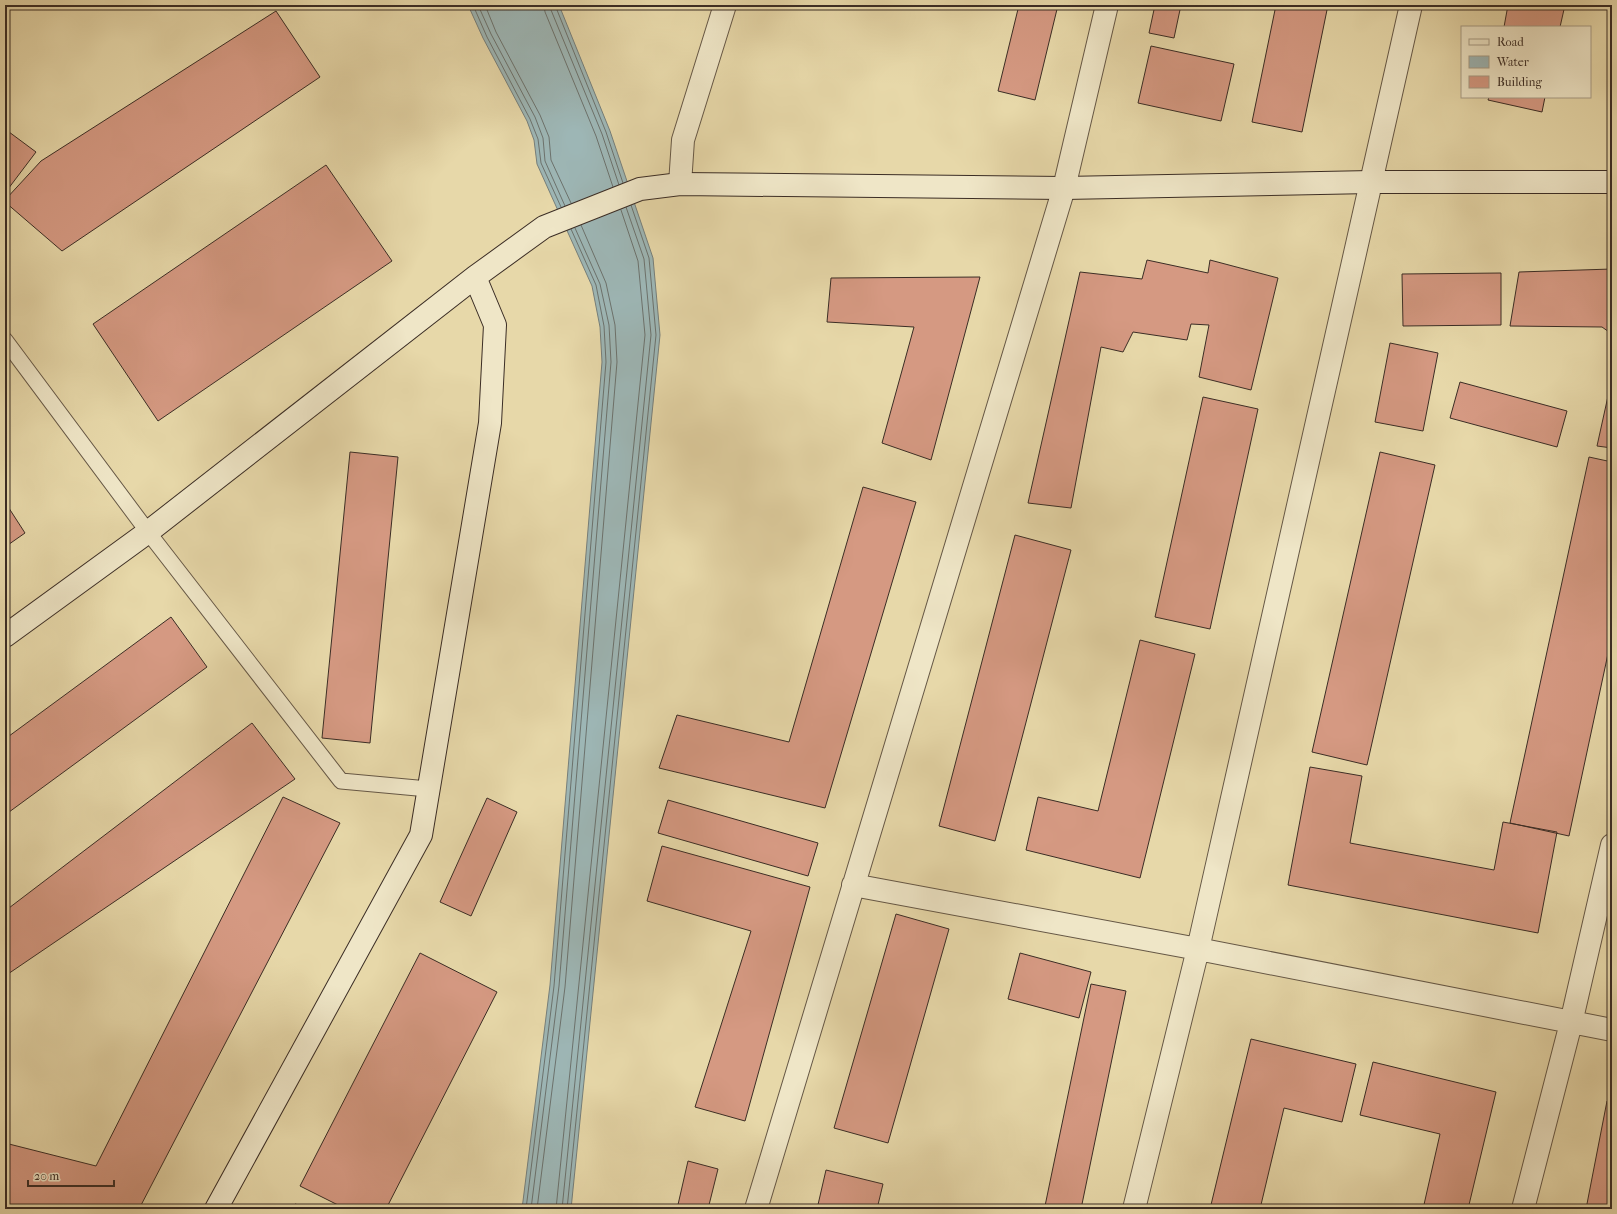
<svg xmlns="http://www.w3.org/2000/svg" width="1617" height="1214" font-family="'IM FELL French Canon',serif">
<rect width="100%" height="100%" fill="#e7d8a9"/>
<filter id="stains"><feTurbulence type="fractalNoise" baseFrequency=".005" numOctaves="4"/><feColorMatrix values="0 0 0 0 .2 0 0 0 0 .09 0 0 0 0 .02 0 0 0 .5 -.17"/></filter>
<radialGradient id="worn" r=".72"><stop offset=".6" stop-color="#630" stop-opacity="0"/><stop offset="1" stop-color="#630" stop-opacity=".3"/></radialGradient>
<path fill="#9db6b5" stroke="#767f7b" d="M468,5H559L610,131L653,258L660,335L571,1209H522L550,985L602,362L600,327L592,286L537,164L534,140L527,121L483,38Z"/>
<g fill="none" stroke-linecap="round" stroke-linejoin="round">
<path stroke="#6c726d" stroke-width="1" d="M473,5L487,37L530,119L538,139L541,163L561,207
M478,5L491,34L535,117L543,138L545,161L565,206
M485,5L496,32L540,115L549,137L551,160L571,203
M544,5L545,12L596,136L613,187
M550,5L551,10L602,134L619,185
M555,5L606,132L623,183
M526,1209L554,986L606,362L604,326L596,285L571,229
M531,1209L559,986L611,362L609,325L600,284L575,228
M537,1209L565,987L617,362L615,325L606,283L581,225
M556,1209L645,335L638,261L621,210
M562,1209L651,335L644,259L626,207
M567,1209L656,335L649,258L631,205"/>
</g>
<path fill="#d59982" stroke="#3b2d25" d="M1019,5H1058L1035,100L998,91Z
M1155,5H1181L1174,38L1149,33Z
M1276,5H1328L1302,132L1252,122Z
M1508,5H1565L1560,27H1504Z
M276,11L320,77L62,251L5,202V200L41,161Z
M1151,46L1234,64L1221,121L1138,103Z
M1489,97H1545L1542,112L1488,100Z
M5,129L36,152L5,193Z
M326,165L392,261L158,421L93,324Z
M1147,260L1208,273L1210,260L1278,278L1251,390L1199,377L1209,325L1191,324L1187,340L1133,332L1123,352L1101,347L1071,508L1028,503L1080,272L1142,279Z
M1612,269V334L1602,327L1510,326L1519,272Z
M1501,273V325L1403,326L1402,274Z
M980,277L931,460L882,443L914,327L827,322L831,278Z
M1390,343L1438,353L1423,431L1375,422Z
M1612,378V448L1597,446Z
M1460,382L1567,411L1557,447L1450,418Z
M1203,397L1258,409L1210,629L1155,617Z
M350,452L398,457L370,743L322,738Z
M1380,452L1435,465L1367,765L1312,752Z
M1589,457L1612,462V635L1569,836L1510,823Z
M863,487L916,502L825,808L659,768L677,715L789,742Z
M5,502L25,533L5,547Z
M1015,535L1071,550L995,841L939,826Z
M171,617L207,667L5,815V739Z
M1140,640L1195,654L1140,878L1026,850L1038,797L1098,811Z
M252,723L295,779L5,976V911Z
M1310,767L1362,776L1350,843L1494,870L1503,822L1557,832L1538,933L1288,885Z
M283,797L340,823L139,1209H5V1143L96,1166Z
M487,798L517,812L471,916L440,902Z
M668,800L818,843L808,876L658,833Z
M662,846L810,887L745,1121L695,1107L751,931L647,901Z
M896,914L949,929L888,1143L834,1128Z
M420,953L497,992L386,1209H346L300,1186Z
M1020,953L1091,972L1079,1018L1008,999Z
M1091,984L1126,991L1081,1209H1058L1045,1206Z
M1251,1039L1356,1064L1342,1122L1284,1108L1260,1209H1210Z
M1373,1062L1496,1092L1468,1209H1423L1440,1134L1360,1115Z
M1607,1101L1612,1102V1209H1586Z
M688,1161L718,1169L708,1209H677Z
M826,1170L883,1184L877,1209H817Z
M295,1204L313,1209H294Z"/>
<g fill="none" stroke-linecap="round" stroke-linejoin="round">
<g stroke="#665846" stroke-width="17">
<path id="lane" d="M5,340L148,532L341,781L428,789"/>
</g>
<g stroke="#665846" stroke-width="24">
<path id="street" d="M680,184L683,140L725,5
M853,885L1198,949L1612,1030
M756,1209L1064,188L1107,5
M1134,1209L1198,949L1411,5
M1523,1209L1571,1023L1612,845"/>
</g>
<g stroke="#3b2d25" stroke-width="24">
<path id="secondary" d="M5,636L148,532L475,277L544,227L640,189L680,184L1064,188L1371,182H1612
M216,1209L421,835L490,423L495,325L475,277"/>
</g>
<use href="#lane" stroke="#efe6c7" stroke-width="15"/>
<use href="#street" stroke="#efe6c7" stroke-width="22"/>
<use href="#secondary" stroke="#efe6c7" stroke-width="22"/>
</g>
<rect width="1617" height="1214" fill="none" stroke="#e7d8a9" stroke-width="20"/>
<rect x="6" y="6" width="1605" height="1202" fill="none" stroke="#3b2d25" stroke-width="2"/>
<rect x="10" y="10" width="1597" height="1194" fill="none" stroke="#3b2d25"/>
<rect x="1461" y="26" width="130" height="72" fill="#efe6c7" stroke="#a79c86"/>
<rect x="1469" y="39" width="20" height="6" fill="#efe6c7" stroke="#a79c86"/>
<text x="1497" y="46" font-size="12" fill="#3b2d25">Road</text>
<rect x="1469" y="56" width="20" height="12" fill="#9db6b5" stroke="#a79c86"/>
<text x="1497" y="66" font-size="12" fill="#3b2d25">Water</text>
<rect x="1469" y="76" width="20" height="12" fill="#d59982" stroke="#a79c86"/>
<text x="1497" y="86" font-size="12" fill="#3b2d25">Building</text>
<path d="M28 1180v6h86v-6" fill="none" stroke="#3b2d25" stroke-width="2"/>
<text x="34" y="1180" font-size="12" fill="#3b2d25" stroke="#efe6c7" stroke-width="3" paint-order="stroke">20 m</text>
<rect width="100%" height="100%" filter="url(#stains)"/>
<rect width="100%" height="100%" fill="url(#worn)"/>
</svg>
